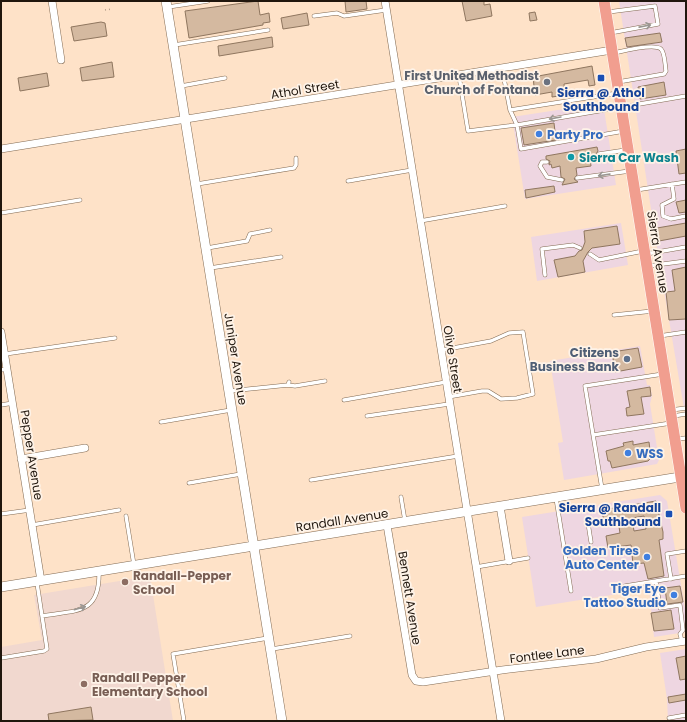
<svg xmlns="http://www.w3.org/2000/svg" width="687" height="722" font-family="Poppins,sans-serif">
<rect width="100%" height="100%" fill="#fee2c8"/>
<path fill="#eed6e1" d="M619,1H686V420L659,261Z
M603,103L616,185L525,199L512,117Z
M621,223L628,265L537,281L531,237Z
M640,346L647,385H650L652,396L650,404L659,460L657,464L564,480L558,443L563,442L550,361Z
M660,495L667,501L686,615V632L654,637L649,589L536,607L522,517Z
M686,649V721H668L667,699L660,653Z"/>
<path fill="#f1d8cf" d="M150,576L173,721H1V647L42,640L34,595Z"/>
<path fill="#d4b9a0" stroke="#8f765f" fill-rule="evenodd" d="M258,1L260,15L269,13L270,22L263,23V25L189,38L185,11Z
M345,1H366L367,9L346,12Z
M462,1H484V5L490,4L492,16L466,21Z
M535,12L537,20L530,21L529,13Z
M307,13L309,25L283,29L281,18Z
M101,22L105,23L107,36L74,41L71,27Z
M660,33L662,42L627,47L625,38Z
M272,37L273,47L219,56L218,46Z
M112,62L114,77L82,81L80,68Z
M592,66L595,85L589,86L588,80L564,84L565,95L552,97V92L535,95L533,77Z
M47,73L49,86L20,91L18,78Z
M664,82L666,95L640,99L638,87Z
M554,123L556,140L524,145L521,128Z
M597,147L598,151L596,154L598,157L590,158L591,166L576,168L577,175L574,179L578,182L562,185L565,179L561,177L560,166L552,168L551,164L549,165L550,161L546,159V156Z
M686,149V173L679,174L676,151Z
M554,186L555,192L526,198L525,190Z
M686,200V212L679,213L676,202Z
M686,223V236L659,241L657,228Z
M617,226L620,244L592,248L588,252L583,261L585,272L558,277L554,260L575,256L579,251L582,250L585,242L584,231Z
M686,267V319L669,320L666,292L675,291L672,270Z
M638,348L642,367L615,372L612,352Z
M650,387L651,396L641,397L644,414L627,416L626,408L630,407L627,391Z
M633,441V445L649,442L651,458L648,461L612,468L610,461H608L606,451L624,446L623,443Z
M656,501L663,532V539L659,540L664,576L648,579L644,563L633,564L631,545L608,548L606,536L620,533L618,521L604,523L602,510ZM644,516L646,529L634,531L632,518Z
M680,586L683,602L667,604L665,588Z
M671,610L674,629L654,631L651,613Z
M686,656V679L680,680L676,658Z
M686,694V700L669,703L668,697Z
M91,707L93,720L49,721L48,714Z"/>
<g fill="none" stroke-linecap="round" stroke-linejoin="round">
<g stroke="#836b53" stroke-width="4.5">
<path id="service" d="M168,7L208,1
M608,12L655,6L658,24L610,33
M314,16L337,13L344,16L386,10
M174,45L268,30
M614,53C623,51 654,43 661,49C665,53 665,65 666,71L664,74L618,82
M459,76L468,131L517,125L510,110L502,68
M181,86L225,78
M510,110L618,93
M624,131L521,149L517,125L686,96
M599,154L626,150
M547,162H542L540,166L547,177L562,180
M577,178L630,171
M348,181L412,170
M197,184L294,168L296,165V158
M672,184L674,199L662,205L663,216L671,219L686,216
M636,190L686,182
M1,213L80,200
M420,221L505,206
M207,248L247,241L250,234L270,230
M590,254L599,260L643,251
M646,254L686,247
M648,266L686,261
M210,268L281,257
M545,275L542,249L573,245L580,248
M614,315L653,311
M659,336L686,332
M442,350L491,341L509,333L523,332L533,394L517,398L501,399L488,391H482L448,397
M5,354L115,338
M1,370L7,369
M288,385L295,386L325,381
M230,391L288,385L289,382
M344,400L446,382
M1,405L13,403
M671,410L686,408
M367,416L449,404
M673,416L686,414
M161,422L231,410
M593,435L671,423
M677,439L686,438
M311,480L458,456
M189,483L241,474
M602,489L585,386L663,374
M401,497L405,521
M556,498L571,591
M1,514L30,510
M126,516L134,565
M588,523L591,542
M32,525L119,510
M476,567L528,558
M671,579L667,554L686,551
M625,586L656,581
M42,616C76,610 100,615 99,572
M682,641L680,634L683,630L680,605L660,608L656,581L686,576
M272,649L350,636
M1,658L44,651L47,649L37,583
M669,718L686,715
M184,721L173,654L268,638"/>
</g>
<g stroke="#836b53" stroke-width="8">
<path id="minor" d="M52,1L61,60
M385,1L501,721
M1,149L612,50
M1,332L41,581
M21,459L85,448
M500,506L509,561
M387,525L412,675L416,681L423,682L502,670L596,659L646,647L686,641"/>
</g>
<g stroke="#836b53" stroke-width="10">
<path id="tertiary" d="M166,1L282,721
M1,587L686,476"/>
</g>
<g stroke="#fff" stroke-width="12">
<path id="primary" d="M604,1L686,508"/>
</g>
<path stroke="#b6a08c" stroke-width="1.5" stroke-dasharray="1 3" stroke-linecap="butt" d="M105,10L112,9"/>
<use href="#service" stroke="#fff" stroke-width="3.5"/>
<use href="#minor" stroke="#fff" stroke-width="7"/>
<use href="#tertiary" stroke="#fff" stroke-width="9"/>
<use href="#primary" stroke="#f19e8f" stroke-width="11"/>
</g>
<defs><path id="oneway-shaft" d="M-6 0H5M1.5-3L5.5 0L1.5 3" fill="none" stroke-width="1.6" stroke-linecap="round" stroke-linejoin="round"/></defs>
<g stroke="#9b9692">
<use href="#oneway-shaft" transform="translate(645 26) rotate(-11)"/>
<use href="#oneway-shaft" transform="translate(555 118) rotate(170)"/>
<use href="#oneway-shaft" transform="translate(604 175) rotate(172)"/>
<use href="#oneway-shaft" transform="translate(80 608) rotate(-16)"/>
</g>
<g fill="#1a4fb4" stroke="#fef3e8" stroke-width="1.5">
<rect x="597" y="74" width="8" height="8" rx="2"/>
<rect x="665" y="510" width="8" height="8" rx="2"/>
</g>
<circle fill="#6b7280" stroke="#fef3e8" stroke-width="1.5" cx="547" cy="82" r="4"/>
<g fill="#3f7fe0" stroke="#fef3e8" stroke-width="1.5">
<circle cx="539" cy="134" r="4"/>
<circle cx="628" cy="453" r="4"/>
<circle cx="647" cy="557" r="4"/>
<circle cx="674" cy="595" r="4"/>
</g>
<circle fill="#0f9aa8" stroke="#fef3e8" stroke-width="1.5" cx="571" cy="157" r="4"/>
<circle fill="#5c6f8a" stroke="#fef3e8" stroke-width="1.5" cx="627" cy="359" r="4"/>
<g fill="#8d6e63" stroke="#fef3e8" stroke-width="1.5">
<circle cx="125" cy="582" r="4"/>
<circle cx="84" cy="684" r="4"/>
</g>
<g text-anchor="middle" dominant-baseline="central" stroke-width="3.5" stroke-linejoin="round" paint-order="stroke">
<g font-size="12" font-weight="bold" fill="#5b616d" stroke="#fef3e8" text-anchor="end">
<text x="539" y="75">First United Methodist<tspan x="539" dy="14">Church of Fontana</tspan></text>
</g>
<g font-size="12" fill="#20160d" stroke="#fef3e8">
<text transform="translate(305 89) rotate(-9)">Athol Street</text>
<text transform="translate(658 252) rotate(81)">Sierra Avenue</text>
<text transform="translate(236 359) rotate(81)">Juniper Avenue</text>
<text transform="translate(453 359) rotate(81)">Olive Street</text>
<text transform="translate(32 455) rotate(81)">Pepper Avenue</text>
<text transform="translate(342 520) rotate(-9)">Randall Avenue</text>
<text transform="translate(410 598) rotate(81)">Bennett Avenue</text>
<text transform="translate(547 654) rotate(-7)">Fontlee Lane</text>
</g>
<g font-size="12" font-weight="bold" fill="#164399" stroke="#fef3e8">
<text x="601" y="92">Sierra @ Athol<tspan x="601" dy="14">Southbound</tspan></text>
<text x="661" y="507" text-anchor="end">Sierra @ Randall<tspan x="661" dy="14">Southbound</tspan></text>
</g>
<g font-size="12" font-weight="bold" fill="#366cbe" stroke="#fef3e8" text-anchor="start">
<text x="547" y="134">Party Pro</text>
<text x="636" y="453">WSS</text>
<text x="639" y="550" text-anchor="end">Golden Tires<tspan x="639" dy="14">Auto Center</tspan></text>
<text x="666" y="588" text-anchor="end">Tiger Eye<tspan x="666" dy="14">Tattoo Studio</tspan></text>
</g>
<g font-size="12" font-weight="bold" fill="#0d838f" stroke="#fef3e8" text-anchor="start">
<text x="579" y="157">Sierra Car Wash</text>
</g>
<g font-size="12" font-weight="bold" fill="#4e5e75" stroke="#fef3e8" text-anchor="end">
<text x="619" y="352">Citizens<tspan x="619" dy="14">Business Bank</tspan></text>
</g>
<g font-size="12" font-weight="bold" fill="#785e54" stroke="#fef3e8" text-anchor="start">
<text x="133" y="575">Randall-Pepper<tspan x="133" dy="14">School</tspan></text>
<text x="92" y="677">Randall Pepper<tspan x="92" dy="14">Elementary School</tspan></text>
</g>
</g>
<rect width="687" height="722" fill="none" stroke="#20160d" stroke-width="4"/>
</svg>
